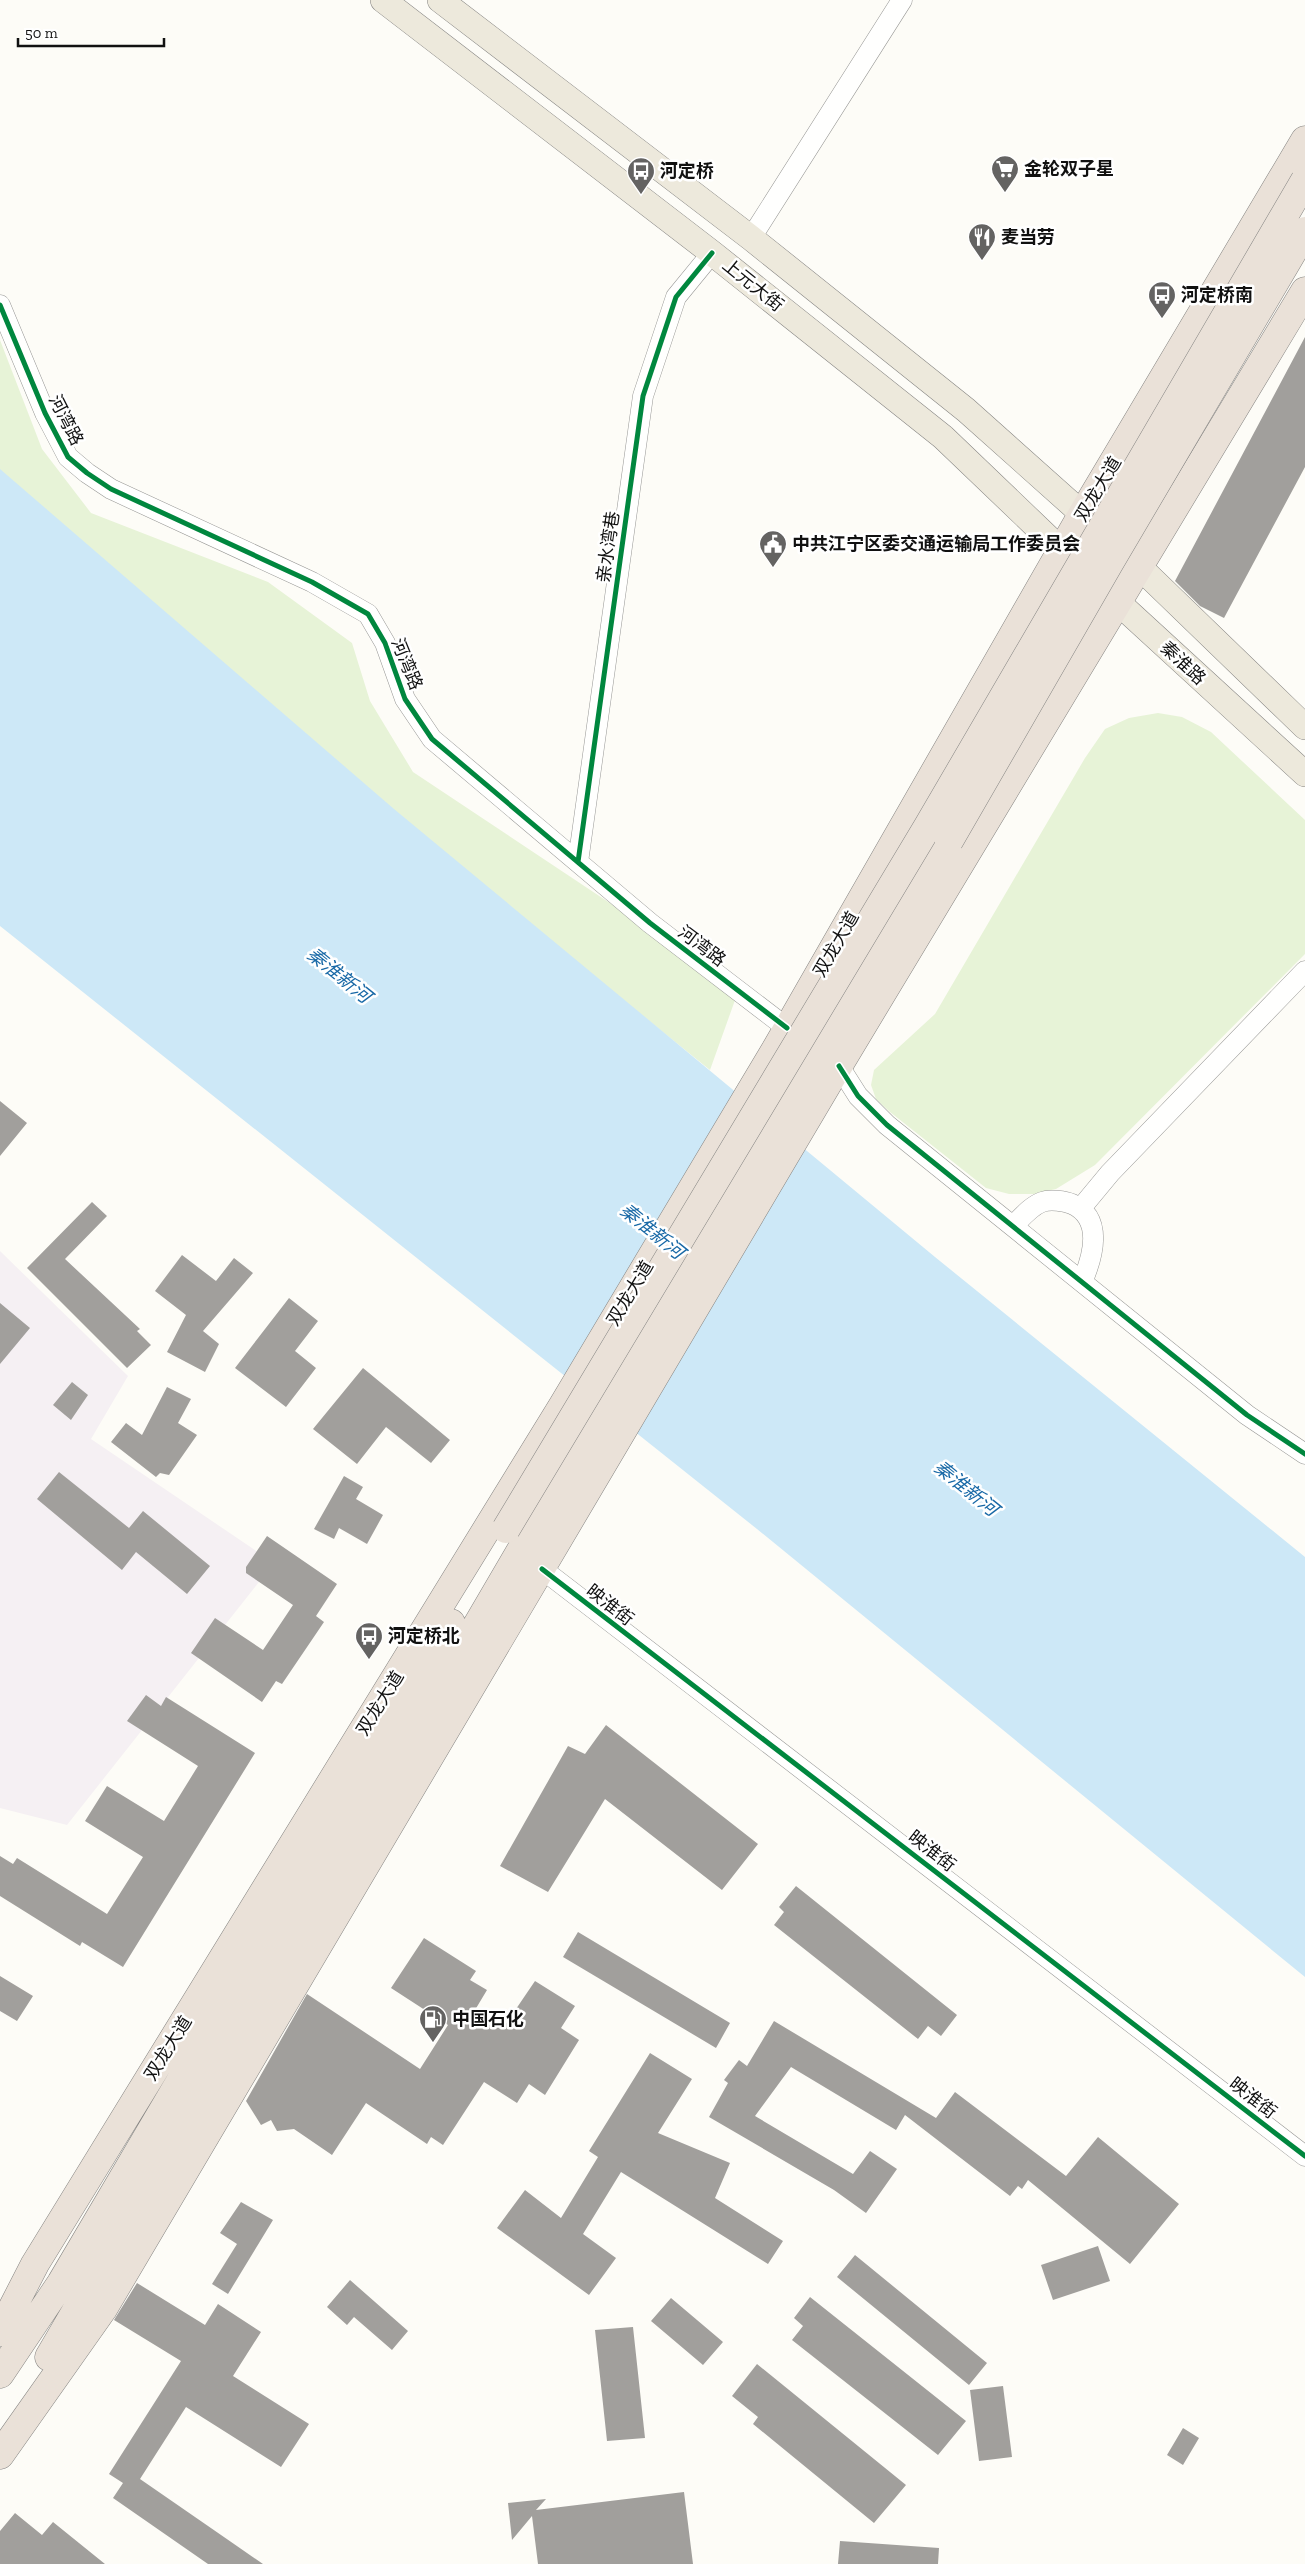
<svg xmlns="http://www.w3.org/2000/svg" width="1305" height="2564" font-family="'Zilla Slab','Noto Sans SC',serif">
<rect width="100%" height="100%" fill="#fdfcf7"/>
<path fill="#f5f0f3" d="M0,1251L128,1376L91,1439L274,1563L67,1825L0,1808Z"/>
<path fill="#e7f3d7" d="M0,340L42,449L91,513L268,582L352,643L370,701L413,772L739,989L710,1070L51,539L0,565Z
M1158,713L1182,717L1211,732L1305,820V954L1095,1165L1056,1189L1034,1194H1009L986,1188L890,1112L876,1099L871,1085L874,1070L935,1014L1085,758L1105,729L1129,718Z"/>
<path fill="#cde8f7" d="M0,469L394,809L935,1257L1305,1557V1977L757,1529L0,926Z"/>
<path fill="#a19f9c" d="M1305,337V467L1224,618L1200,606L1175,581Z
M0,1101L27,1123L0,1156Z
M92,1202L107,1216L65,1259L140,1329L137,1331L151,1345L127,1368L27,1268Z
M182,1255L216,1281L234,1258L253,1273L203,1331L219,1344L205,1372L167,1352L186,1315L155,1291Z
M289,1298L318,1321L295,1351L316,1368L286,1407L235,1368Z
M0,1303L30,1328L0,1364Z
M363,1368L450,1440L431,1463L386,1427L357,1464L313,1429Z
M72,1382L88,1395L71,1420L53,1405Z
M167,1387L191,1399L178,1423L197,1435L169,1475L160,1473L156,1477L111,1442L126,1423L142,1435Z
M59,1472L129,1528L143,1511L210,1566L187,1594L136,1552L122,1570L37,1499Z
M344,1476L363,1487L356,1499L383,1515L367,1544L339,1528L334,1539L314,1529Z
M267,1536L337,1584L316,1616L324,1622L282,1684L276,1681L262,1702L191,1653L215,1618L263,1650L293,1605L246,1573V1567Z
M146,1695L161,1706L166,1697L255,1753L123,1967L82,1942L80,1946L0,1896V1856L13,1864L17,1858L107,1914L143,1857L85,1821L107,1786L164,1821L198,1766L127,1721Z
M606,1725L758,1844L722,1890L605,1799L548,1892L500,1866L568,1746L585,1754Z
M796,1886L957,2015L941,2036L928,2026L918,2039L774,1925L784,1912L779,1907Z
M578,1932L730,2023L716,2048L563,1957Z
M424,1938L476,1971L470,1980L487,1990L475,2010L503,2028L535,1981L575,2006L561,2028L579,2040L545,2095L529,2084L517,2103L484,2082L443,2145L431,2137L427,2144L366,2103L332,2155L294,2129L277,2131L271,2120L261,2125L246,2101L307,1994L420,2069L448,2025L391,1988Z
M0,1976L33,1996L17,2021L0,2011Z
M774,2021L936,2118L955,2092L1066,2176L1098,2137L1179,2204L1130,2264L1028,2180L1022,2189L1018,2186L1010,2196L905,2115L896,2130L791,2067L755,2116L853,2174L870,2151L897,2169L866,2213L834,2190L709,2117L728,2083L724,2080L739,2060L747,2066Z
M650,2053L692,2079L658,2133L730,2163L715,2198L783,2241L768,2264L621,2172L583,2234L616,2258L589,2295L497,2228L525,2190L561,2218L598,2157L589,2151Z
M241,2202L273,2220L228,2294L212,2284L237,2244L220,2233Z
M1098,2246L1110,2281L1053,2300L1041,2265Z
M855,2255L987,2363L969,2385L837,2277Z
M350,2280L408,2331L392,2350L354,2317L347,2325L327,2307Z
M137,2283L205,2325L218,2304L261,2332L233,2376L309,2424L281,2467L186,2407L140,2479L263,2564H208L113,2498L123,2483L109,2474L181,2361L114,2320Z
M810,2297L966,2421L938,2455L792,2340L803,2326L794,2318Z
M671,2298L723,2342L703,2365L651,2321Z
M633,2327L645,2438L607,2441L595,2330Z
M757,2364L906,2485L874,2523L753,2424L758,2417L732,2396Z
M1003,2386L1012,2457L979,2461L970,2390Z
M1183,2428L1199,2438L1183,2465L1167,2455Z
M684,2492L693,2564H538L532,2516L512,2540L508,2503L546,2499L536,2510Z
M15,2513L42,2535L53,2522L105,2564H0V2531Z
M840,2541L939,2548L938,2564H838Z"/>
<g fill="none" stroke-linecap="round" stroke-linejoin="round">
<g stroke="#979795" stroke-width="21">
<path id="minor" d="M751,238L902,0
M0,305L45,413L68,457L87,473L111,489L312,582L368,614L385,643L405,699L432,739L650,923L787,1028
M578,862L643,396L676,297L712,253
M839,1066L858,1096L887,1125L1247,1415L1305,1454
M1081,1208L1110,1173L1305,971
M1013,1226C1021,1218 1031,1206 1042,1202C1050,1199 1065,1201 1072,1204C1104,1218 1093,1257 1082,1282
M542,1569L1305,2156"/>
</g>
<g stroke="#858482" stroke-width="26">
<path id="major" d="M383,0L712,253L943,437L1062,551L1305,774
M440,0L751,238L966,410L1097,527
M1124,552L1305,727"/>
</g>
<g stroke="#858482" stroke-width="29">
<path id="highway" d="M0,2332L35,2264L563,1405L777,1047L1083,513L1305,140
M49,2357L525,1543L949,841
M0,2374L61,2283L451,1623
M0,2455L103,2309L828,1083L1305,291"/>
</g>
<use href="#minor" stroke="#fffffe" stroke-width="20"/>
<use href="#major" stroke="#ede9dc" stroke-width="25"/>
<use href="#highway" stroke="#eae1d8" stroke-width="28"/>
<g stroke="#858482" stroke-width="29" stroke-linecap="butt">
<path id="highway-bridge" d="M949,841L1110,562L1305,231
M506,1529L928,826L1305,180"/>
</g>
<use href="#highway-bridge" stroke="#eae1d8" stroke-width="28"/>
<g stroke="#fff" stroke-width="8">
<path id="cycleway" d="M0,305L45,413L68,457L87,473L111,489L312,582L368,614L385,643L405,699L432,739L650,923L787,1028
M578,862L643,396L676,297L712,253
M839,1066L858,1096L887,1125L1247,1415L1305,1454
M542,1569L1305,2156"/>
</g>
<use href="#cycleway" stroke="#00873e" stroke-width="5"/>
</g>
<defs>
<g id="supermarket-pin" transform="scale(1.4375)"><path d="M0 17L-7.5 6A9.5 9.5 0 1 1 7.5 6Z" fill="#646362" stroke="#fff"/><path d="M-6-5.5h2.5l.6 2H6L4.5 2H-2.5L-4.4-4H-6ZM-1.5 3.2a1.3 1.3 0 1 0 .1 0ZM3 3.2a1.3 1.3 0 1 0 .1 0Z" fill="#fff"/></g>
<g id="bus-pin" transform="scale(1.4375)"><path d="M0 17L-7.5 6A9.5 9.5 0 1 1 7.5 6Z" fill="#646362" stroke="#fff"/><path d="M-5-6H5V4H4V6H2V4H-2V6H-4V4H-5ZM-3.5-4V0h7V-4ZM-3.5 1.2v1.5H-2V1.2ZM2 1.2v1.5H3.5V1.2Z" fill="#fff"/></g>
<g id="restaurant-pin" transform="scale(1.4375)"><path d="M0 17L-7.5 6A9.5 9.5 0 1 1 7.5 6Z" fill="#646362" stroke="#fff"/><path d="M-5-6h1v4h1v-4h1v4h1v-4h1v5L-1.5 .5V6h-2V.5L-5-1ZM5-6V6H3V1.5H1.5Q1.5-4 5-6Z" fill="#fff"/></g>
<g id="civic-pin" transform="scale(1.4375)"><path d="M0 17L-7.5 6A9.5 9.5 0 1 1 7.5 6Z" fill="#646362" stroke="#fff"/><path d="M-.6-6.5H3V-4.5H.6V-3L4-1V1h2V6H-6V1h2V-1L-.6-3ZM-1.2 2.5V6h2.4V2.5Z" fill="#fff"/></g>
<g id="fuel-pin" transform="scale(1.4375)"><path d="M0 17L-7.5 6A9.5 9.5 0 1 1 7.5 6Z" fill="#646362" stroke="#fff"/><path d="M-5.5-6h7V0h2V4h1.3V-2.5L3-4.5l.8-.8L6-3V5H2.5V1h-1V6h-7ZM-4.2-4.7v3.2H.2V-4.7Z" fill="#fff"/></g>
</defs>
<g fill-rule="evenodd">
<use href="#supermarket-pin" x="1005" y="169"/>
<use href="#bus-pin" x="641" y="171"/>
<use href="#restaurant-pin" x="982" y="237"/>
<use href="#bus-pin" x="1162" y="295"/>
<use href="#civic-pin" x="773" y="544"/>
<use href="#bus-pin" x="369" y="1636"/>
<use href="#fuel-pin" x="433" y="2019"/>
</g>
<g text-anchor="middle" dominant-baseline="central" stroke-width="5" stroke-linejoin="round" paint-order="stroke">
<g font-size="18" font-weight="bold" fill="#111" stroke="#fff" text-anchor="start">
<text x="1024" y="169">金轮双子星</text>
<text x="660" y="171">河定桥</text>
<text x="1001" y="237">麦当劳</text>
<text x="1181" y="295">河定桥南</text>
<text x="792" y="544">中共江宁区委交通运输局工作委员会</text>
<text x="388" y="1636">河定桥北</text>
<text x="452" y="2019">中国石化</text>
</g>
<g font-size="18" fill="#111" stroke="#fff">
<text transform="translate(753 285) rotate(39)">上元大街</text>
<text transform="translate(66 420) rotate(63)">河湾路</text>
<text transform="translate(1098 489) rotate(-59)">双龙大道</text>
<text transform="translate(608 547) rotate(-82)">亲水湾巷</text>
<text transform="translate(1183 663) rotate(43)">秦淮路</text>
<text transform="translate(407 664) rotate(68)">河湾路</text>
<text transform="translate(836 944) rotate(-60)">双龙大道</text>
<text transform="translate(702 946) rotate(37)">河湾路</text>
<text transform="translate(630 1293) rotate(-59)">双龙大道</text>
<text transform="translate(610 1605) rotate(38)">映淮街</text>
<text transform="translate(380 1703) rotate(-58)">双龙大道</text>
<text transform="translate(932 1851) rotate(38)">映淮街</text>
<text transform="translate(168 2048) rotate(-58)">双龙大道</text>
<text transform="translate(1253 2098) rotate(38)">映淮街</text>
</g>
<g font-size="19" font-style="italic" fill="#1768a6" stroke="#fff">
<text transform="translate(339 975) rotate(39)">秦淮新河</text>
<text transform="translate(652 1231) rotate(39)">秦淮新河</text>
<text transform="translate(966 1488) rotate(39)">秦淮新河</text>
</g>
</g>
<path d="M18 38v8h146v-8" fill="none" stroke="#111111" stroke-width="2.5"/>
<text x="25" y="38" font-size="15" fill="#111111" stroke="#ffffff" stroke-width="4" paint-order="stroke">50 m</text>
</svg>
